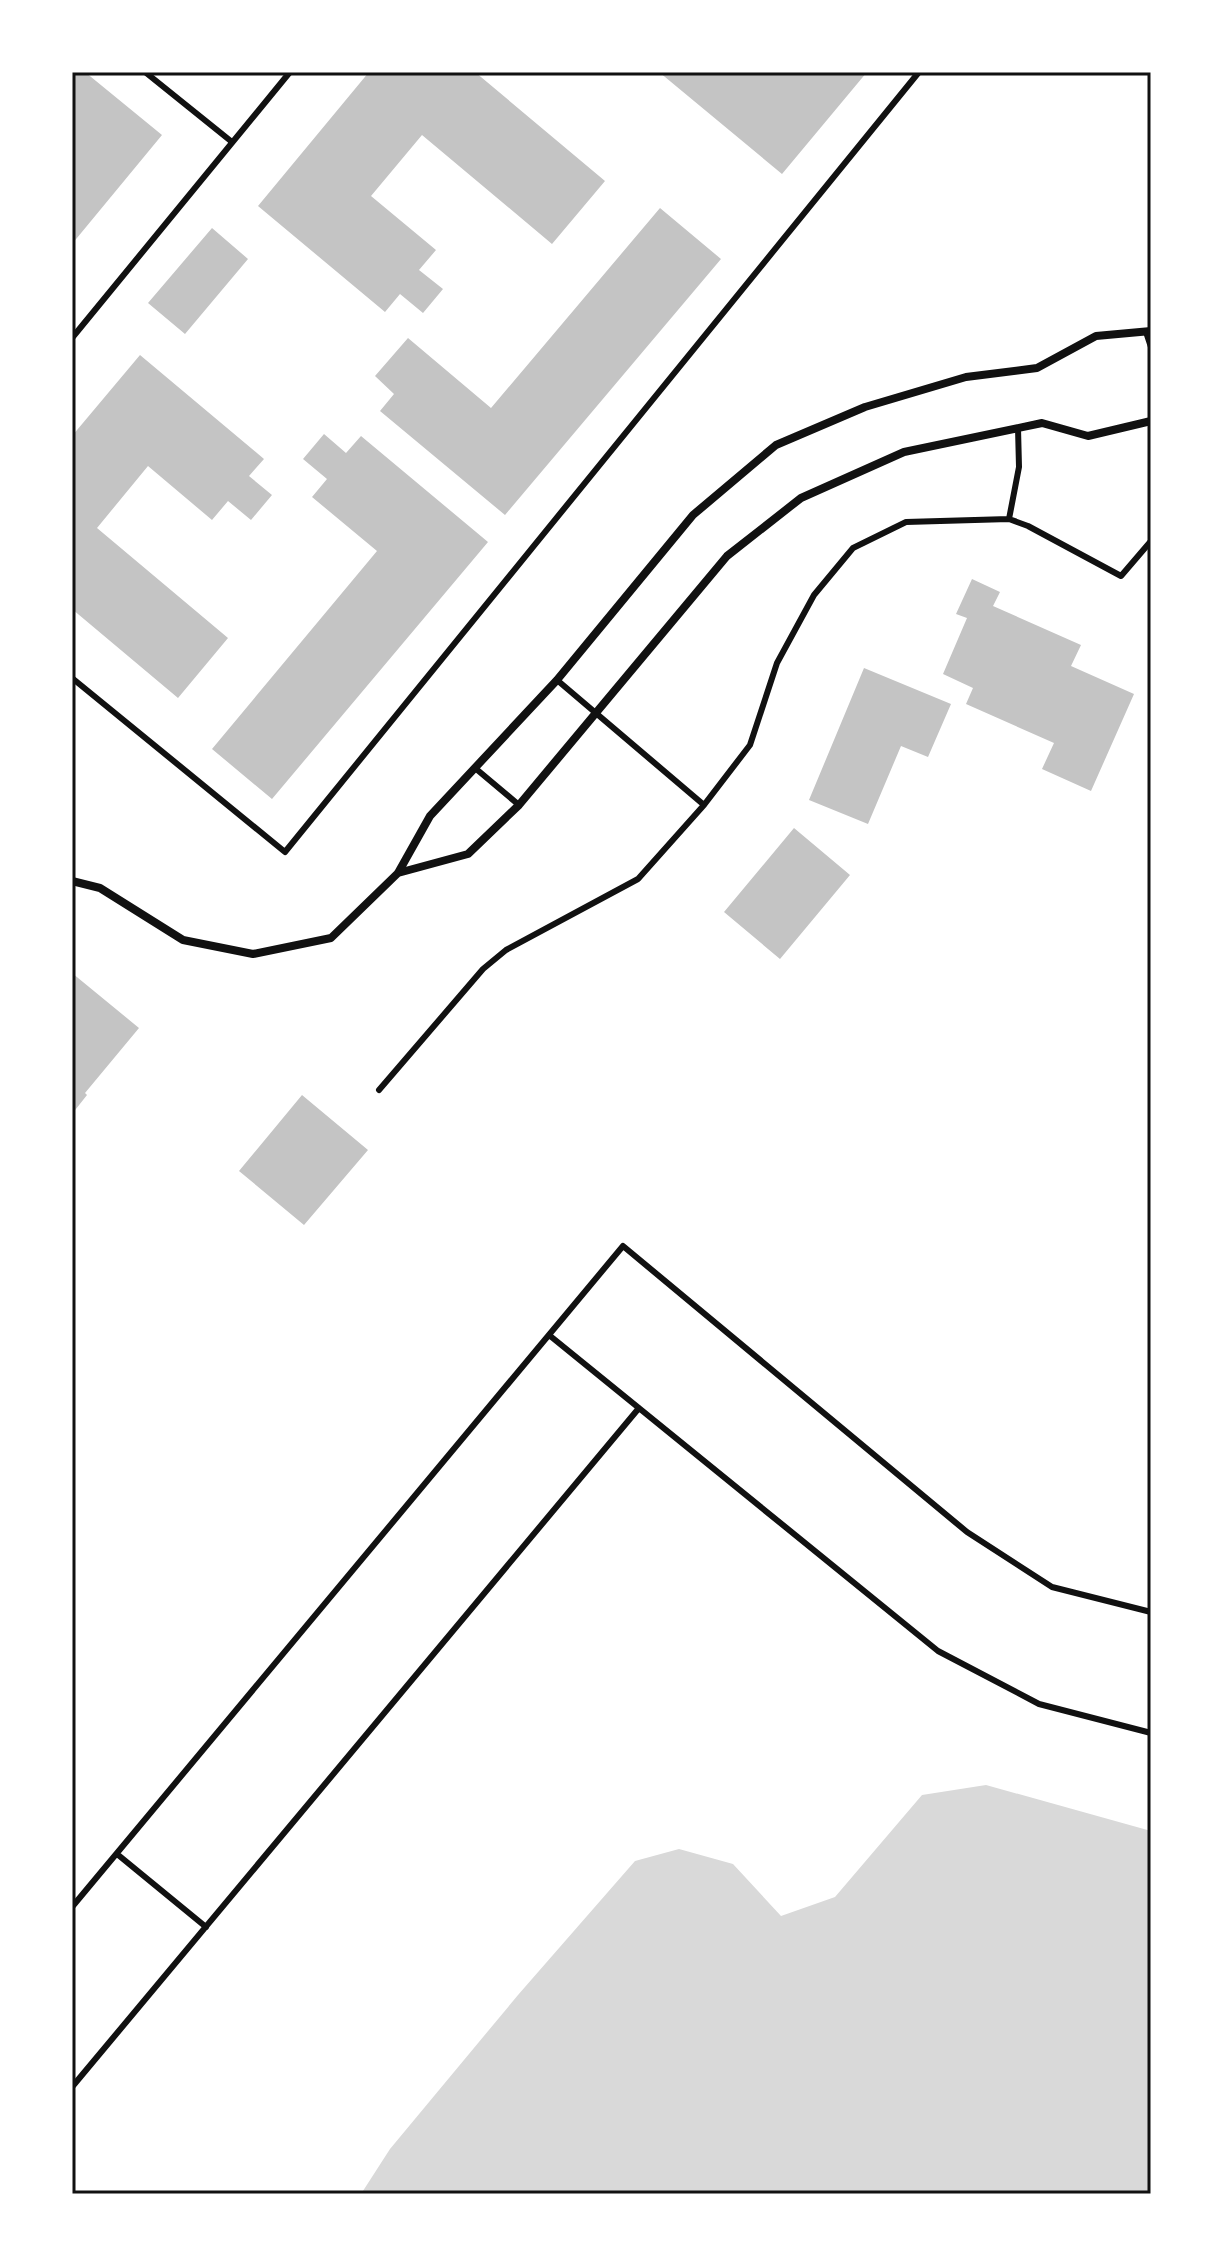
<svg xmlns="http://www.w3.org/2000/svg" width="1223" height="2266" font-family="Lato,sans-serif">
<rect width="100%" height="100%" fill="#fff"/>
<path fill="#d9d9d9" d="M986,1785L1151,1831V2194H361L390,2149L518,1995L635,1861L679,1849L733,1864L781,1916L835,1897L922,1795Z"/>
<path fill="#c4c4c4" d="M72,72H85L162,135L72,244Z
M369,72H475L605,181L552,244L422,135L371,196L436,250L419,270L443,289L423,313L400,294L385,312L258,206Z
M659,72H867L782,174Z
M660,208L721,259L505,515L380,411L394,394L375,376L408,338L491,408Z
M212,228L248,259L185,334L148,303Z
M140,355L264,459L249,476L272,495L251,520L228,501L212,520L148,466L97,528L228,638L178,698L72,609V436Z
M324,434L346,453L361,436L488,542L272,799L212,749L377,551L312,497L327,479L303,459Z
M972,579L1000,592L993,606L1081,645L1071,666L1134,694L1091,791L1042,769L1054,743L966,704L973,688L943,674L967,618L956,614Z
M864,668L951,704L928,757L901,746L868,824L809,800Z
M794,828L850,875L780,959L724,912Z
M72,973L139,1028L85,1093L87,1095L72,1114Z
M302,1095L368,1150L304,1225L239,1171Z"/>
<g fill="none" stroke-linecap="round" stroke-linejoin="round">
<path stroke="#111" stroke-width="6" d="M145,72L232,142
M1146,332L1151,347
M72,338L290,72
M1009,519L1019,467L1018,428
M72,678L285,852L919,72
M557,680L704,805
M475,768L519,805
M379,1090L483,969L506,950L638,879L704,805L750,745L777,663L814,595L853,548L906,522L1009,519L1028,526L1121,576L1151,541
M549,1335L938,1651L1039,1704L1151,1733
M117,1854L206,1927
M72,1907L623,1246L967,1532L1052,1587L1151,1612
M72,2087L639,1408"/>
<path stroke="#111" stroke-width="8" d="M398,873L468,854L519,805L727,556L801,498L904,452L1042,423L1088,436L1151,421
M72,881L100,888L183,940L253,954L331,938L398,873L430,816L557,680L693,515L776,445L865,407L966,377L1037,368L1096,336L1151,331"/>
</g>
<rect width="1223" height="2266" fill="none" stroke="#ffffff" stroke-width="148"/>
<rect x="74" y="74" width="1075" height="2118" fill="none" stroke="#111" stroke-width="3"/>
</svg>
